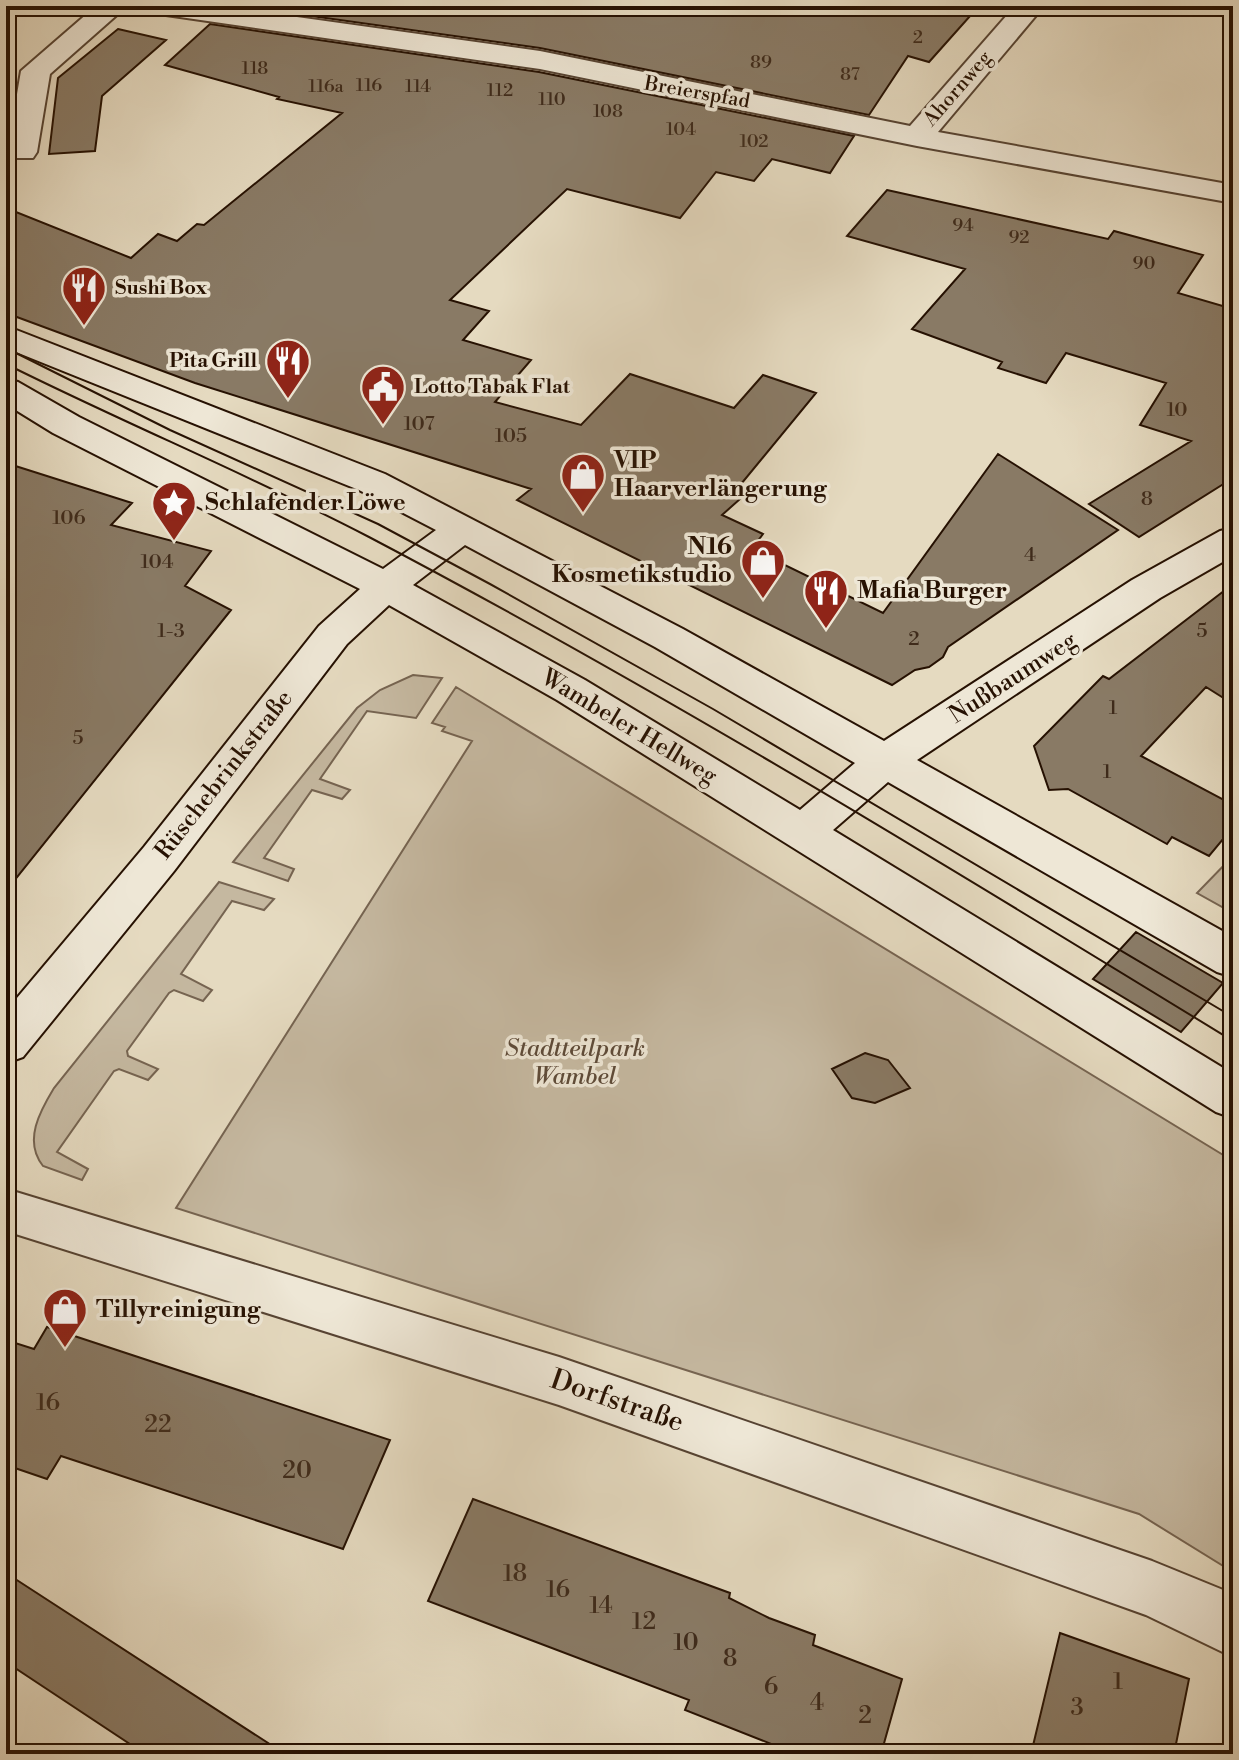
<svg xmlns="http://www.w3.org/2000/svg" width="1239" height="1760" font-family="'Libre Bodoni',serif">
<rect width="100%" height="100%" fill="#e5dac0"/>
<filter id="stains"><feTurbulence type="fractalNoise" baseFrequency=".0025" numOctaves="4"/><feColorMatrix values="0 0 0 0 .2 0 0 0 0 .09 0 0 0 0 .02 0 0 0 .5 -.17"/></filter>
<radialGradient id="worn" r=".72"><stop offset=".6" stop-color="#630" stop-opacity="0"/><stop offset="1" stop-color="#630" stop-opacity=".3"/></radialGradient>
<path fill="#c5b8a0" stroke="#766451" stroke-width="2" d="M413,675L442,678L416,718L367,711L320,779L350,790L342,799L312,790L264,858L294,869L288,881L233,862L357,708L380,690Z
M456,687L1233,1161V1572L1139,1514L176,1208L472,741L442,731L445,727L432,723Z
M1233,856V913L1197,893Z
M219,882L274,899L264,910L232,901L181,974L212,990L203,1001L174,990L169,993L127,1051L128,1056L158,1069L148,1080L119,1069L114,1071L57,1152L88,1169L82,1180L43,1166C23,1141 40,1111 54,1088Z"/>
<path fill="#897a65" stroke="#261102" stroke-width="2" d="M240,6H979L929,62L908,56L869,115L540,48Z
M210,24L539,72L854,136L830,173L772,159L754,181L716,172L680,218L567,189L450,300L489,311L463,340L531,360L495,402L581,425L630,374L734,408L763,375L816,393L732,495L740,499L722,515L763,534L752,549L883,613L998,454L1118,530L948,647L943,657L929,667L915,670L892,685L517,500L531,489L195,383L6,313V208L131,258L158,234L177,241L197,224L204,225L342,113L277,99L279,97L165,65Z
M118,29L166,40L102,96L95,151L49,154L58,78Z
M887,190L1108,239L1114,231L1203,255L1178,293L1233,309V478L1139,537L1089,504L1191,441L1140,425L1166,383L1066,353L1046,383L998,368L1002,362L912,329L965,269L847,236Z
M6,463L132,503L111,525L211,551L185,586L231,610L6,891Z
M1233,584V704L1206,687L1141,756L1228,802L1229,832L1209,856L1172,837L1167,844L1068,789L1049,790L1034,746L1103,676L1109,679Z
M1136,932L1223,983L1181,1032L1093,979Z
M865,1053L888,1060L910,1088L875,1103L852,1098L832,1069Z
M47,1327L390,1440L343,1549L61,1456L47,1479L6,1465V1340L34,1349Z
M473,1499L730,1593L729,1598L769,1618L815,1635L813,1645L902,1679L881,1754H772L774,1745L685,1710L689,1700L428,1601Z
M6,1573L285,1754H145L6,1662Z
M1060,1633L1189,1679L1174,1754H1031Z"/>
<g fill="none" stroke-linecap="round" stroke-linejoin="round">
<g stroke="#564332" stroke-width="4">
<path id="street" d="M96,6H127L50,74L37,152L33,158H11L7,152L21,71Z
M145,6H218L540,51L910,126L1015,6H1044L938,132L1233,185V203L917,146L540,69L159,14L149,12Z
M6,1189L559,1357L1152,1561L1233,1594V1657L1146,1615L559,1405L6,1231Z"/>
</g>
<g stroke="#261102" stroke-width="4">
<path id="secondary" d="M6,326L385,474L683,629L884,741L1132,580L1220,531L1233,528V556L1160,598L917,760L1233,937V977L1217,972L888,782L833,830L1233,1074V1118L1216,1112L557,700L389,605L347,644L174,871L23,1057L6,1063V1011L144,847L319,626L360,589L53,433L6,404V379L18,382L79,417L383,569L436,530L359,490L6,348ZM465,545L655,647L855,763L800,810L585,680L413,585Z"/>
</g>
<use href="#street" fill="#eee7d6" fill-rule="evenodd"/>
<use href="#secondary" fill="#eee7d6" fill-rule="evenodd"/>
<path stroke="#261102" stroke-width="2" d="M6,348L170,430L378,524L490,584L713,709L1233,1017
M6,364C126,424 250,475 369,537C664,692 949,867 1233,1041"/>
</g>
<defs>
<g id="restaurant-pin" transform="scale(2.3)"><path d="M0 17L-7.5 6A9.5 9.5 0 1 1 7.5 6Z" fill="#8f2418" stroke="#eee7d6"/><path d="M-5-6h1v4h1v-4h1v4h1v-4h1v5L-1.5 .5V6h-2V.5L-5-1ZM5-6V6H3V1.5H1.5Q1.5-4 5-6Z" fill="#fff"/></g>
<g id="civic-pin" transform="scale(2.3)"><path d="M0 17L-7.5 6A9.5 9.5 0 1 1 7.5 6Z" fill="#8f2418" stroke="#eee7d6"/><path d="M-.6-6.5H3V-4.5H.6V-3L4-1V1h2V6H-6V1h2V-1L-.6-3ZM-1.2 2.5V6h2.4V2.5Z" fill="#fff"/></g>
<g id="shop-pin" transform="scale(2.3)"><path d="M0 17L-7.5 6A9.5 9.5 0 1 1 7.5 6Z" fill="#8f2418" stroke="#eee7d6"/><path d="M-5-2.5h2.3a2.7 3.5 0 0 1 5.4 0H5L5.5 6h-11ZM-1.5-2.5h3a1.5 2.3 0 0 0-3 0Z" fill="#fff"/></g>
<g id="sight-pin" transform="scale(2.3)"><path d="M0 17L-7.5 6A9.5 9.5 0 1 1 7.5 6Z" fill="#8f2418" stroke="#eee7d6"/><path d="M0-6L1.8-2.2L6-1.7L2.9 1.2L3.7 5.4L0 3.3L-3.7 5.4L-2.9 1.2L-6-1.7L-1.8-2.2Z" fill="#fff"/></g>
</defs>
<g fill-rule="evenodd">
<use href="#restaurant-pin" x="84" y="288"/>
<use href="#restaurant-pin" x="288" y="361"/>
<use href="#civic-pin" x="383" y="387"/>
<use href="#shop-pin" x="583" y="475"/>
<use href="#sight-pin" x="174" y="503"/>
<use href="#shop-pin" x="763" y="561"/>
<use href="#restaurant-pin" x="826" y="591"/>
<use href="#shop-pin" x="65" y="1310"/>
</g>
<g text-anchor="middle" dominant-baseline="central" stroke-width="7" stroke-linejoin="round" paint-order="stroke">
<g font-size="18" fill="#3f2b1b">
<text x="918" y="37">2</text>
<text x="761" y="62">89</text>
<text x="255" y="68">118</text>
<text x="850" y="74">87</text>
<text x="369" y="85">116</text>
<text x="326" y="86">116a</text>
<text x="418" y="86">114</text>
<text x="500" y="90">112</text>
<text x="552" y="99">110</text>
<text x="608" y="111">108</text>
<text x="681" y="129">104</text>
<text x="754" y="141">102</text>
<text x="963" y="225">94</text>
<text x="1019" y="237">92</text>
<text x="1144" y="263">90</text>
</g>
<g font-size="20" fill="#261102" stroke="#eee7d6">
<text transform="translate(958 89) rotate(-49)">Ahornweg</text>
<text transform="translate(697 93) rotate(10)">Breierspfad</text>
</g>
<g font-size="20" font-weight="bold" fill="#261102" stroke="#eee7d6" text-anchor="start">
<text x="115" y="288">Sushi Box</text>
<text x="257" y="361" text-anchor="end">Pita Grill</text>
<text x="414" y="387">Lotto Tabak Flat</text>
</g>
<g font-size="20" fill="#3f2b1b">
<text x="1177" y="410">10</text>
<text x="419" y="424">107</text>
<text x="511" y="436">105</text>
<text x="1147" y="499">8</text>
<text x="69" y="518">106</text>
<text x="1030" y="555">4</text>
<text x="157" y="562">104</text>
<text x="171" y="631">1-3</text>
<text x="1202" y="631">5</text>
<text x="914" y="639">2</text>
<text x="1113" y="708">1</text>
<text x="78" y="738">5</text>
<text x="1107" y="772">1</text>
</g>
<g font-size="24" font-weight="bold" fill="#261102" stroke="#eee7d6" text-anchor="start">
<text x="614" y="461">VIP<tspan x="614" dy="28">Haarverlängerung</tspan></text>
<text x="205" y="503">Schlafender Löwe</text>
<text x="732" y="547" text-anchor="end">N16<tspan x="732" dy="28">Kosmetikstudio</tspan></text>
<text x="857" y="591">Mafia Burger</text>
<text x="96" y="1310">Tillyreinigung</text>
</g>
<g font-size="24" fill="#261102" stroke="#eee7d6">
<text transform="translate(1013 678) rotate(-33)">Nußbaumweg</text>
<text transform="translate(629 727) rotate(31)">Wambeler Hellweg</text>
<text transform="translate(224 775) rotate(-52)">Rüschebrinkstraße</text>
</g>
<g font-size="24" font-style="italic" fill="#5e4b39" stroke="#eee7d6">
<text x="575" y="1049">Stadtteilpark<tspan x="575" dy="28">Wambel</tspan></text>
</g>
<g font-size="24" fill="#3f2b1b">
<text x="48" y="1403">16</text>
<text x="158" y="1425">22</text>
<text x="297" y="1471">20</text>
<text x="515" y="1574">18</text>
<text x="558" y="1590">16</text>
<text x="601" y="1606">14</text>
<text x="644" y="1622">12</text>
<text x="686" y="1643">10</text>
<text x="730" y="1659">8</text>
<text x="1118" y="1682">1</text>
<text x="771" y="1687">6</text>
<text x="817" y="1703">4</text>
<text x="1077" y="1708">3</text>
<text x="865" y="1716">2</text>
</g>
<g font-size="28" fill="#261102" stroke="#eee7d6">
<text transform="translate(617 1401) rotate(19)">Dorfstraße</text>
</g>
</g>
<rect width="1239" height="1760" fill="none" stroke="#e5dac0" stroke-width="32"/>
<rect x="8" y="8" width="1223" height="1744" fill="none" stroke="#261102" stroke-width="4"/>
<rect x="16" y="16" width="1207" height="1728" fill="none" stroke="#261102" stroke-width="2"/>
<rect width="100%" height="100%" filter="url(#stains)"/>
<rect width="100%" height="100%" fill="url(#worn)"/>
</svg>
